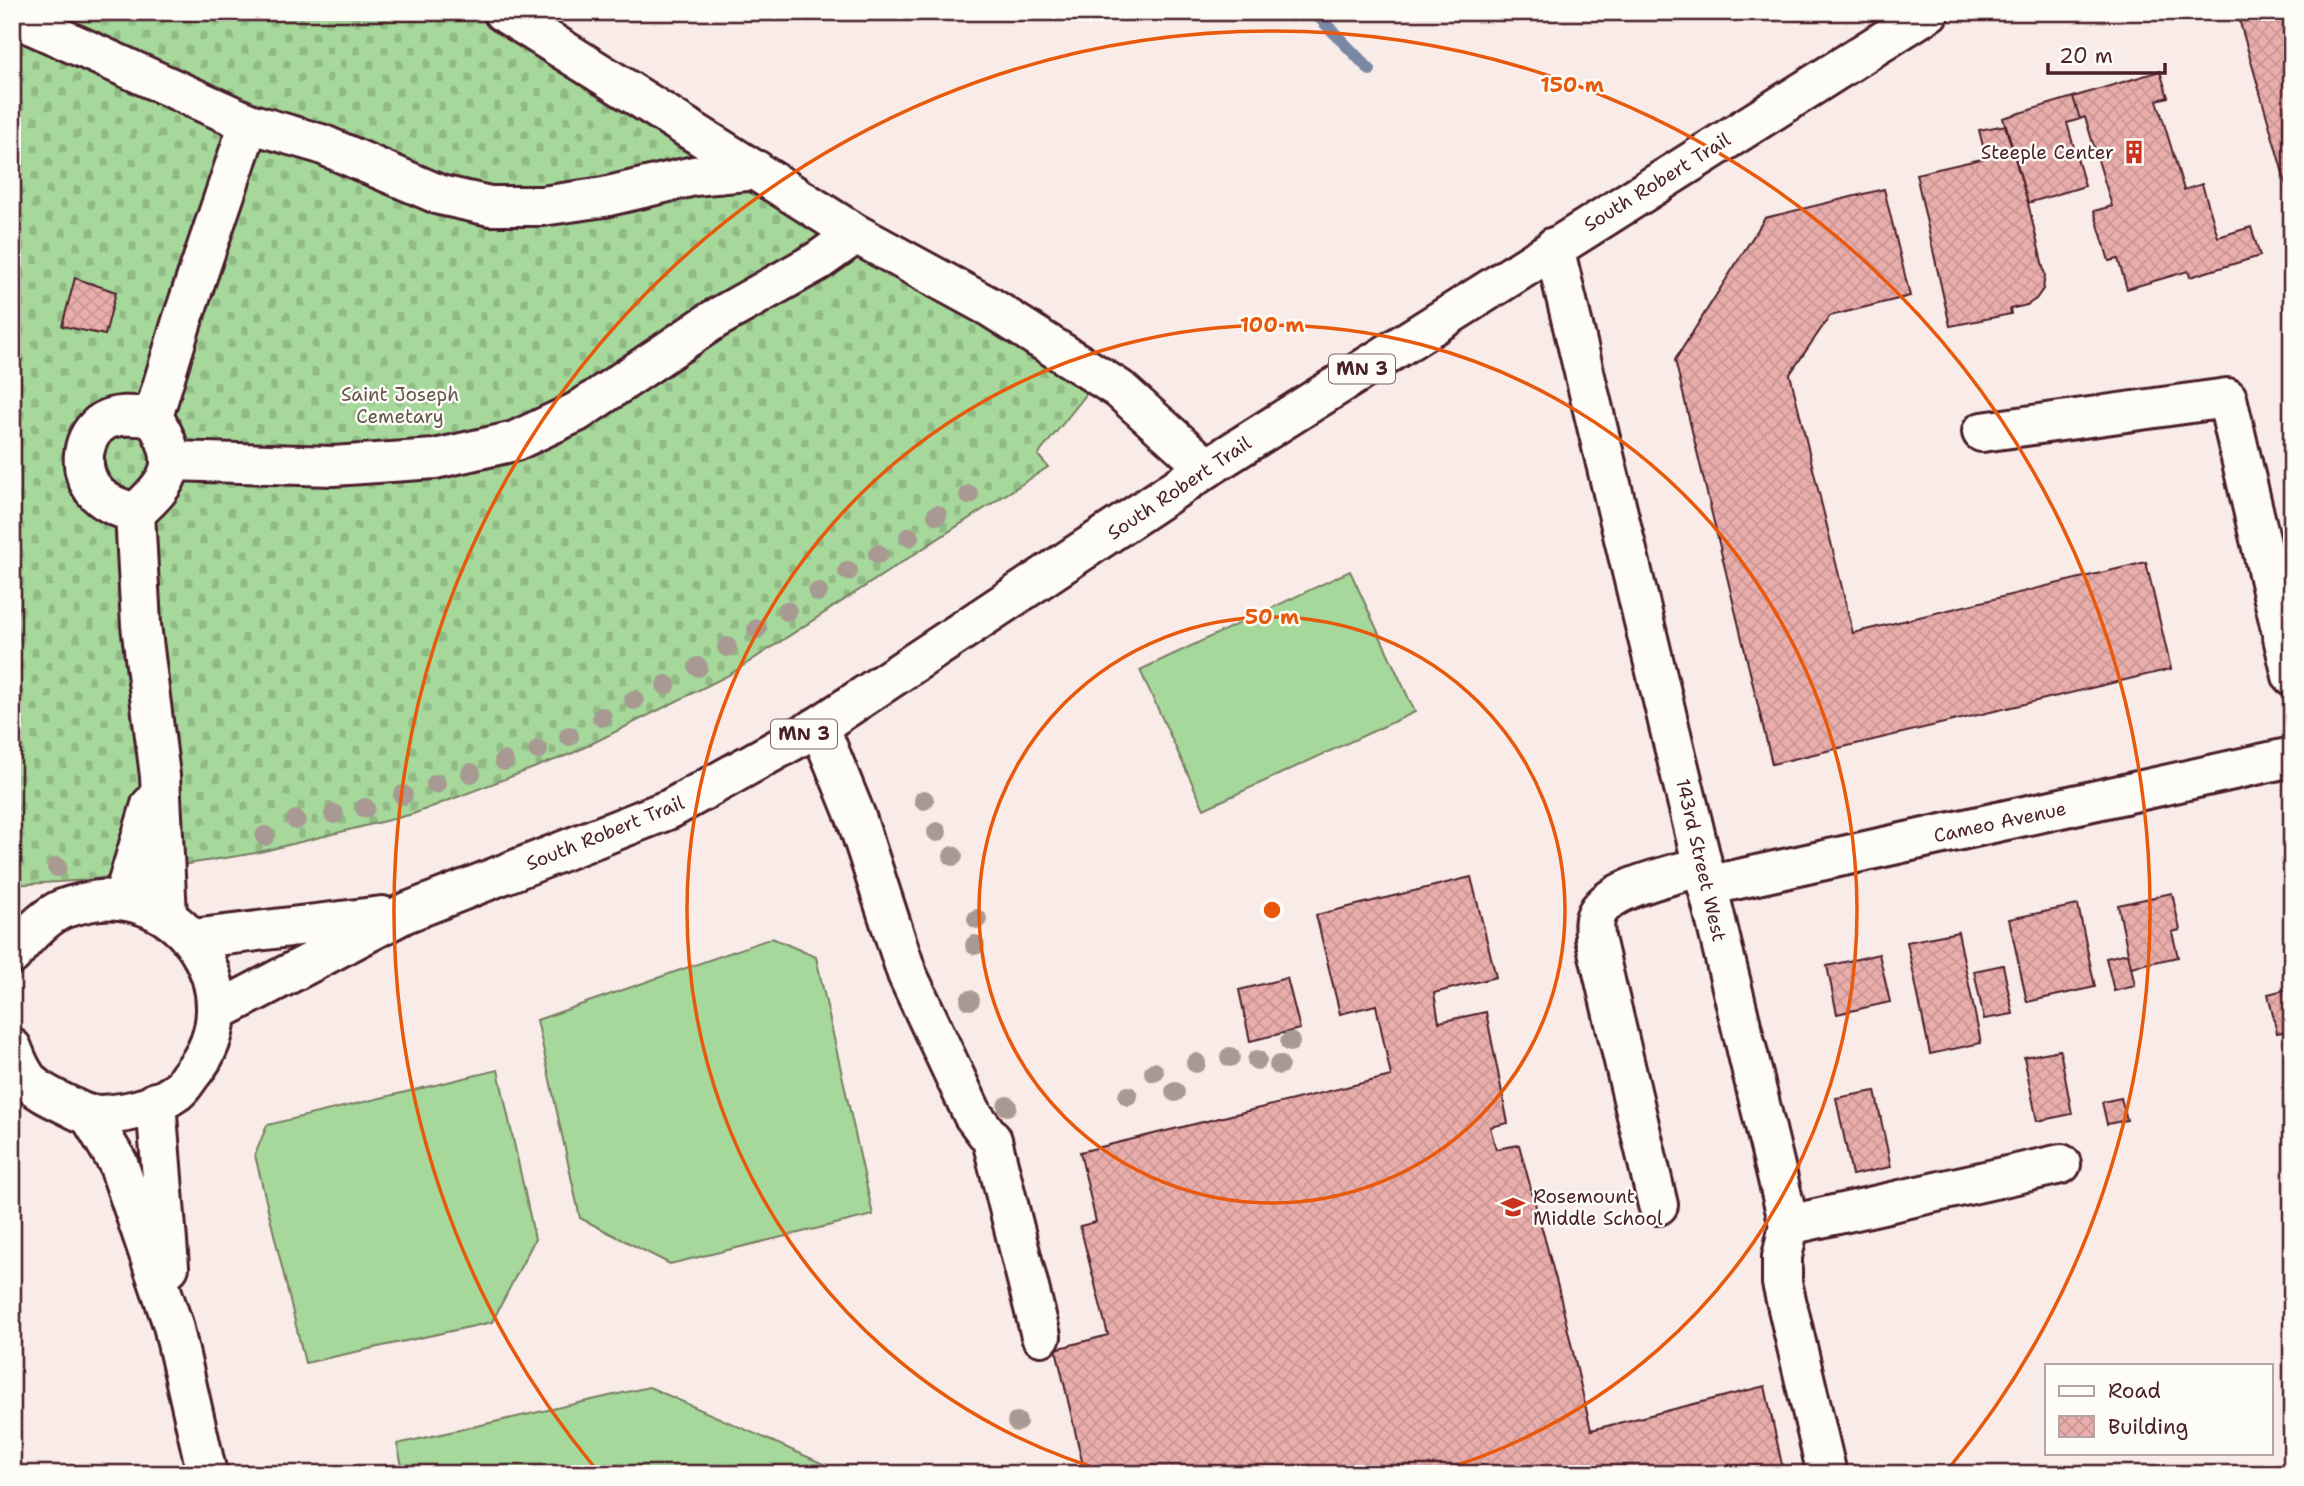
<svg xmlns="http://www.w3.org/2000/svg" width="2304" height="1486" font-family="'Shantell Sans',sans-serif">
<defs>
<pattern id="cemetery-stones" width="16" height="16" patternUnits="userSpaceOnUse" patternTransform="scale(1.75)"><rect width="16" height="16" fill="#a5d89a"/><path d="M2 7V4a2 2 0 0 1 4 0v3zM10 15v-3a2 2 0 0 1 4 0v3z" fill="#90b985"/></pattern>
<pattern id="building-cross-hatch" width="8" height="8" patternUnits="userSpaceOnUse" patternTransform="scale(1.75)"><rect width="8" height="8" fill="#e9aeab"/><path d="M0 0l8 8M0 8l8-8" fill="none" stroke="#c99593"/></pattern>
</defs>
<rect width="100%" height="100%" fill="#f9ece8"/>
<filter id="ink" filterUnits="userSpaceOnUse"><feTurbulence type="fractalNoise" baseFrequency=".0143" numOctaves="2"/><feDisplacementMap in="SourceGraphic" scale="14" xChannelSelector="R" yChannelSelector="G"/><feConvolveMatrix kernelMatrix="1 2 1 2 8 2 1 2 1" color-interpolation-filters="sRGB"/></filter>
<g filter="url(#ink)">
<path fill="url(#cemetery-stones)" stroke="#787c62" stroke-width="2" d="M12,12H503L1100,377L1038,455L1048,467L729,675L573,753L413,814L256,853L89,880L12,885Z"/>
<path fill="#a5d89a" stroke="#787c62" stroke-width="2" d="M1350,571L1415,712L1204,809L1140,670Z
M772,938L816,957L873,1215L670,1264L580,1218L537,1020Z
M498,1070L535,1239L492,1322L305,1363L255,1155L267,1125Z
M649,1387L835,1469L836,1474H404L397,1444Z"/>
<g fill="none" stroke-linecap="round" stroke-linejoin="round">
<path stroke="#7986a4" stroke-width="12" d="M1314,12L1370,70"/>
</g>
<path fill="url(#building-cross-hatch)" stroke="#4a1f2b" stroke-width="2" d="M2237,12H2292V205Z
M2160,71L2168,97L2157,100L2184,190L2202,184L2218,237L2251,227L2260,256L2190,277L2188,271L2127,289L2118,259L2109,261L2094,211L2112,206L2085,117L2080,119L2073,97Z
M2073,97L2080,119L2067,123L2085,186L2028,203L2003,118Z
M2006,125L2028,203L2045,275L2043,289L2036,299L2027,305L2010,309L2011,314L1950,326L1916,174L1986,158L1979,130Z
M1884,189L1910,296L1830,316L1790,374L1853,633L2146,562L2171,669L1772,764L1675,360L1765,218Z
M75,278L116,292L105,335L62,326Z
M1471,877L1496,977L1434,993L1439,1022L1486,1012L1508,1123L1490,1127L1496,1149L1519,1145L1558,1287L1591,1430L1765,1386L1784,1474H1085L1056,1349L1108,1335L1080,1226L1096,1222L1080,1152L1391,1076L1376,1005L1340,1014L1316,915Z
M2172,893L2180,930L2172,932L2178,957L2131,967L2118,905Z
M2078,905L2095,987L2027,1002L2009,919Z
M1958,932L1981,1043L1930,1054L1907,942Z
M2128,953L2135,986L2114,991L2106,958Z
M1879,954L1890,1002L1837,1014L1827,966Z
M2003,965L2013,1014L1984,1019L1974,971Z
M1287,978L1300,1029L1250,1041L1239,990Z
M2292,988V1049L2288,1031L2277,1033L2268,994Z
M2060,1050L2072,1114L2037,1121L2024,1057Z
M1875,1091L1891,1167L1852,1175L1836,1098Z
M2121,1098L2127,1120L2107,1124L2102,1102Z"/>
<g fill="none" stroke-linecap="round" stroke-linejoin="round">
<g stroke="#4a1f2b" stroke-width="44">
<path id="minor" d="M503,12L856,234L990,307L1100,377L1119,389L1207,468
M12,16L249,123L182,321L153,417C182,462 173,479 135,513L141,625L160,776L167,915
M249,123L321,144L440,195L490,206H542L604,197L694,176L756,170
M1554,247L1789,1225L1782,1257V1283L1827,1474
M1982,432L2227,398L2292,676
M172,461L333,466L435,459L515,441L577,412L715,319L818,261L856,234
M135,513C119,508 103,503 93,489C78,468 81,435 104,421C118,413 137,416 153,417
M819,726L856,817L907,974L973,1115L992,1140L1041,1336
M1707,886L2292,757
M123,899L151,805
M156,1102L169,1267
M90,1116L118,1163L173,1325L207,1474
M1658,1205L1595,938C1595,932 1593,922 1596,916C1607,887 1675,875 1703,866
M1789,1225L2061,1164"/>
</g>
<g stroke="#4a1f2b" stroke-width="44">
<path id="major" d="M192,939L382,916
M12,955C25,938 39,922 58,911C65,907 75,905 83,903C180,878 257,995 192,1073C187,1079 182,1089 175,1093C152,1109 121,1115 94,1115C85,1115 77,1110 69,1106C34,1089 26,1086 12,1048
M218,1011L405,913L670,809L819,726L1207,468L1929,12"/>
</g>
<use href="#minor" stroke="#fdfcf7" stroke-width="38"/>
<use href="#major" stroke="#fdfcf7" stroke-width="38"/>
</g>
<g fill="#a89a92">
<circle cx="969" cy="495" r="10"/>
<circle cx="937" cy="515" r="10"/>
<circle cx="909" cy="537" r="10"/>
<circle cx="878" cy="554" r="10"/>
<circle cx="848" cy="571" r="10"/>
<circle cx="818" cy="592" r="10"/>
<circle cx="787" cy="611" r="10"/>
<circle cx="757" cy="629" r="10"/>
<circle cx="727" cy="647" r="10"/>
<circle cx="698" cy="667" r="10"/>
<circle cx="666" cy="685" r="10"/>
<circle cx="634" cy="700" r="10"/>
<circle cx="602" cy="717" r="10"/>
<circle cx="569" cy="736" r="10"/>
<circle cx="538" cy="750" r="10"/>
<circle cx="504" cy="761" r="10"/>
<circle cx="471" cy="773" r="10"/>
<circle cx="436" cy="784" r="10"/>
<circle cx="403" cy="795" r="10"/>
<circle cx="924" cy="800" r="10"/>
<circle cx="365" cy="808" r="10"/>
<circle cx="334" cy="814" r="10"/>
<circle cx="296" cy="820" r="10"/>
<circle cx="937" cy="832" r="10"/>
<circle cx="265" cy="836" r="10"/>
<circle cx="953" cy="856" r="10"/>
<circle cx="57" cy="867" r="10"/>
<circle cx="977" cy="919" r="10"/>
<circle cx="975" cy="945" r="10"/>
<circle cx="970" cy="1000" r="10"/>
<circle cx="1290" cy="1042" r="10"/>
<circle cx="1230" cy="1057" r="10"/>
<circle cx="1257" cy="1060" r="10"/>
<circle cx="1196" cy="1063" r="10"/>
<circle cx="1279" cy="1065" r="10"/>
<circle cx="1154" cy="1072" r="10"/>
<circle cx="1175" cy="1092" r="10"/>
<circle cx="1128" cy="1096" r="10"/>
<circle cx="1007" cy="1106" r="10"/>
<circle cx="1017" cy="1422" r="10"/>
</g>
</g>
<g fill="none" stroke="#e8590c" stroke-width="3.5">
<circle cx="1272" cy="910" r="293"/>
<path d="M1116 1474A585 585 0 1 1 1428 1474"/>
<path d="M595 1468A878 878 0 1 1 1949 1468"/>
</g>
<defs>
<g id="building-bare" transform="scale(1.89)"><path d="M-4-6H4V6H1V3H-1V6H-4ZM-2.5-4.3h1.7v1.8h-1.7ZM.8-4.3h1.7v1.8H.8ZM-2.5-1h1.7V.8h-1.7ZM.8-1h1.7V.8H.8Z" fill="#c8321e" stroke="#fdfcf7" stroke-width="2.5" paint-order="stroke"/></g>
<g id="school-bare" transform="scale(1.89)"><path d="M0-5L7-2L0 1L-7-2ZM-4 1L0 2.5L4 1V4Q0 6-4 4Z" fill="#c8321e" stroke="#fdfcf7" stroke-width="2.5" paint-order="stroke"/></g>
</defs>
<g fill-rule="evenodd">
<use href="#building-bare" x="2134" y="152"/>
<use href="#school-bare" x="1513" y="1207"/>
</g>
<g text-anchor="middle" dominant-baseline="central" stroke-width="5" stroke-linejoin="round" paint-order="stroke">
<g fill="#fdfcf7" stroke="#806168" stroke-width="2">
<rect x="1329" y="354.5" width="66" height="29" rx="5"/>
<rect x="771" y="719.5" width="66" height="29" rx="5"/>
</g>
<g font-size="18" font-weight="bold" fill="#4a1f2b">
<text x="1362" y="369">MN 3</text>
<text x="804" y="734">MN 3</text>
</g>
<g font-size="19" fill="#4a1f2b" stroke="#fdfcf7" text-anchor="end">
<text x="2114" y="152">Steeple Center</text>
<text x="1533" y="1196" text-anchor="start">Rosemount<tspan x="1533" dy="22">Middle School</tspan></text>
</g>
<g font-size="19" fill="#4a1f2b" stroke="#fdfcf7">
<text transform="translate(1657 182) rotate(-32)">South Robert Trail</text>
<text transform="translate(1179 488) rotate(-34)">South Robert Trail</text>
<text transform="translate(2000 822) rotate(-12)">Cameo Avenue</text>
<text transform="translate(605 833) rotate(-22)">South Robert Trail</text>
<text transform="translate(1701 860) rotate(77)">143rd Street West</text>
</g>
<g font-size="19" fill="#65564c" stroke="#fdfcf7">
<text x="400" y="394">Saint Joseph<tspan x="400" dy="22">Cemetary</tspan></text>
</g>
</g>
<circle cx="1272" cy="910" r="10" fill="#e8590c" stroke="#fdfcf7" stroke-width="3.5"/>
<g font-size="21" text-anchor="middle" font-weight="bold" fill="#e8590c" stroke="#fdfcf7" stroke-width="5" stroke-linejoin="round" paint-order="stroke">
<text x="1572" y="92">150 m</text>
<text x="1272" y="332">100 m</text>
<text x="1272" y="624">50 m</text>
</g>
<rect width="2304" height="1486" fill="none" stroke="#fdfcf7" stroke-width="42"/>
<rect x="21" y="21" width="2262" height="1444" fill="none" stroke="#4a1f2b" stroke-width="2.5" filter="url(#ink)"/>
<rect x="2045" y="1364" width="228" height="91" fill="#fdfcf7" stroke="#b5a4a5" stroke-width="2"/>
<rect x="2059" y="1386" width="35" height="10" fill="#fdfcf7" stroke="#b5a4a5" stroke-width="2"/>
<text x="2108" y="1398" font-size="21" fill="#4a1f2b">Road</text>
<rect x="2059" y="1416" width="35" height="21" fill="url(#building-cross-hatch)" stroke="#b5a4a5" stroke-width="2"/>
<text x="2108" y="1434" font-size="21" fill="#4a1f2b">Building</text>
<path d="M2048 63v10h117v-10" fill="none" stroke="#4a1f2b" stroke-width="3.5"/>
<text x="2059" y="63" font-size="21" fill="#4a1f2b" stroke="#fdfcf7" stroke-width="5" paint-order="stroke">20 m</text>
</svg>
